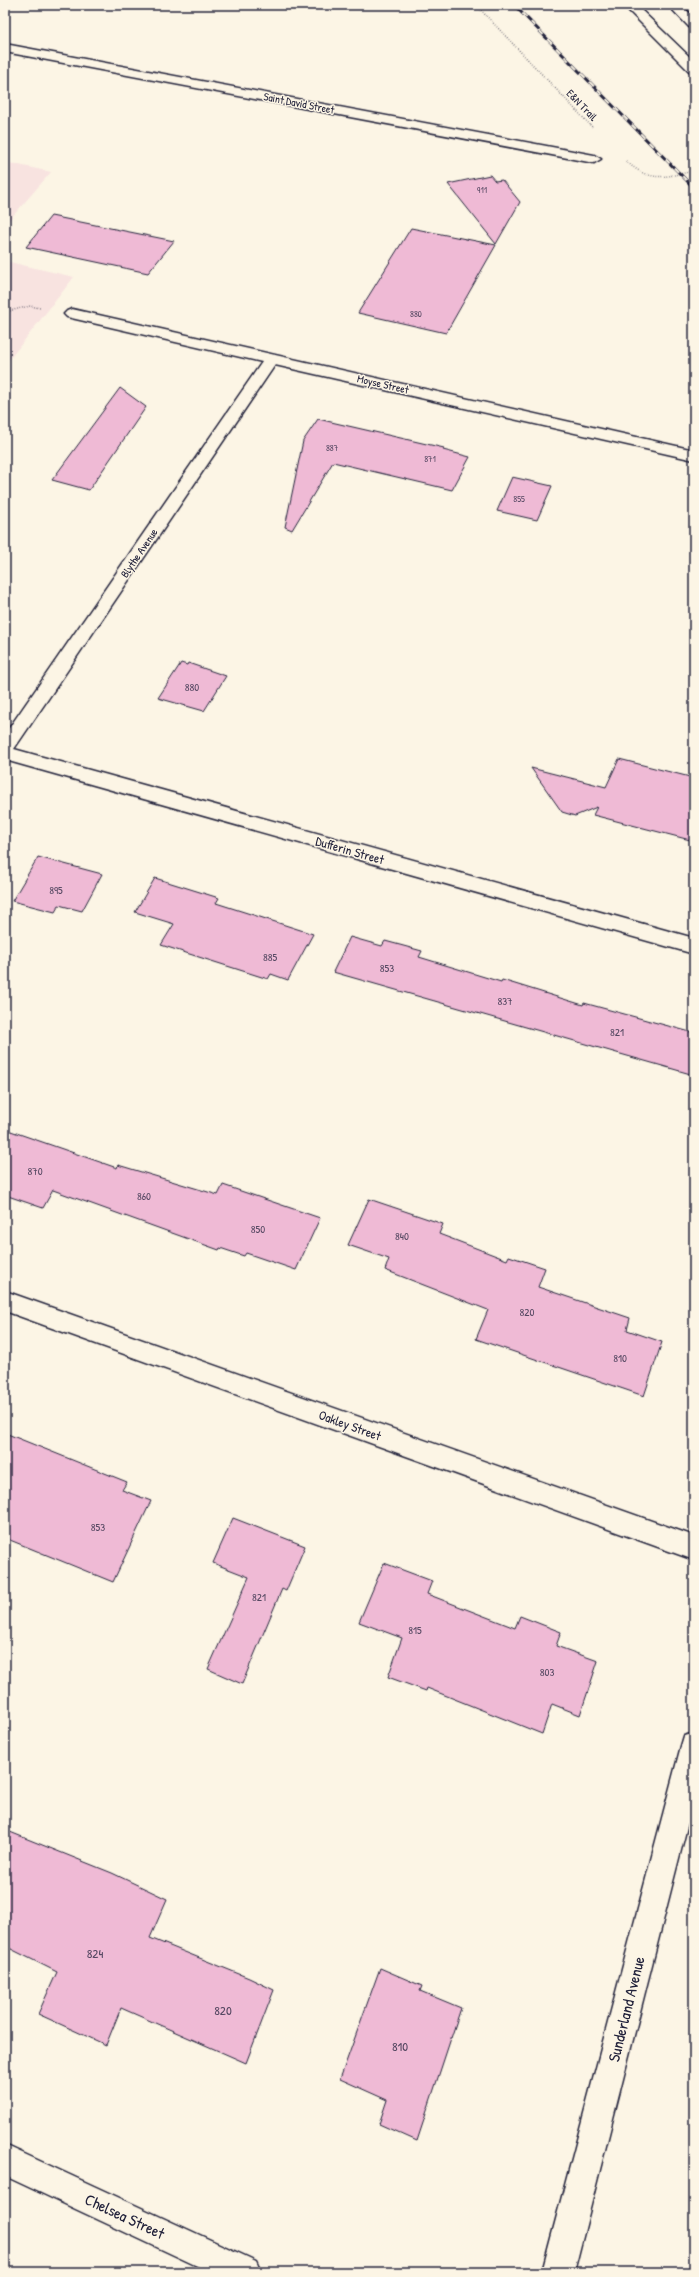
<svg xmlns="http://www.w3.org/2000/svg" width="699" height="2277" font-family="'Patrick Hand',sans-serif">
<rect width="100%" height="100%" fill="#fcf5e5"/>
<filter id="ink" filterUnits="userSpaceOnUse"><feTurbulence type="fractalNoise" baseFrequency=".025" numOctaves="2"/><feDisplacementMap in="SourceGraphic" scale="8" xChannelSelector="R" yChannelSelector="G"/><feConvolveMatrix kernelMatrix="1 2 1 2 8 2 1 2 1" color-interpolation-filters="sRGB"/></filter>
<g filter="url(#ink)">
<path fill="#f8e3e0" d="M5,162L51,172L5,225Z
M5,261L74,277L5,365Z"/>
<path fill="#efbad5" stroke="#22223b" d="M490,175L495,181L502,180L520,202L496,244L448,184Z
M51,216L174,241L148,273L26,247Z
M411,228L496,245L446,333L358,313Z
M120,388L146,407L89,490L52,480Z
M318,419L444,448L443,450L470,457L452,490L333,462L292,530L285,527L303,441Z
M512,477L552,486L537,520L497,511Z
M181,663L187,665L188,663L226,676L204,711L158,698Z
M619,759L694,778V841L593,815L597,807L575,816L562,812L531,768L606,787Z
M38,857L102,874L82,911L59,905L55,912L12,901Z
M155,878L219,898L216,903L313,934L288,980L271,974L268,979L161,945L174,924L135,912Z
M350,937L382,946L385,941L422,951L419,957L501,982L502,980L583,1005L584,1003L694,1033V1075L333,972Z
M5,1129L117,1168L118,1165L218,1195L223,1185L320,1218L296,1270L246,1253L244,1256L220,1248L219,1250L53,1190L43,1208L5,1195Z
M369,1199L443,1224L439,1234L507,1260L509,1256L545,1268L538,1287L630,1318L627,1330L662,1342L644,1396L476,1339L488,1310L385,1270L389,1259L348,1245Z
M5,1433L127,1482L122,1490L151,1501L113,1582L5,1538Z
M233,1518L305,1546L286,1591L282,1589L242,1684L208,1669L249,1577L213,1563Z
M384,1563L432,1581L427,1594L515,1628L520,1616L561,1632L556,1646L598,1661L580,1715L552,1704L542,1734L427,1688L426,1691L388,1677L402,1638L359,1622Z
M5,1830L112,1873L167,1899L150,1938L249,1978L274,1990L246,2063L121,2008L106,2045L38,2014L57,1972L5,1946Z
M380,1968L422,1986L420,1991L461,2008L417,2141L379,2124L387,2100L340,2079Z"/>
<g fill="none" stroke-linecap="round" stroke-linejoin="round">
<g stroke="#22223b" stroke-width="3">
<path id="street" d="M5,44L594,155L601,159L594,163L5,52Z
M72,309L694,450V460L275,365L14,749L694,938V954L5,760V734L262,362L67,317L64,314L67,311Z
M5,1291L694,1536V1560L5,1311Z
M694,1733V1799L574,2272H542L681,1746L684,1736Z
M5,2145L256,2261L261,2272H210L5,2176Z"/>
</g>
<g stroke="#22223b" stroke-width="3">
<path id="primary" d="M623,5H636L694,61V72L689,71Z
M668,5H681L694,17V28L689,27Z"/>
</g>
<path stroke="#22223b" stroke-width="1.5" stroke-dasharray="0.5 2" stroke-linecap="butt" d="M476,5L593,128
M626,161C650,183 664,177 694,171
M5,312L30,306L40,308"/>
<use href="#street" fill="#fcf5e5" fill-rule="evenodd"/>
<use href="#primary" fill="#fcf5e5" fill-rule="evenodd"/>
<g stroke="#22223b" stroke-width="3">
<path id="rail" d="M514,5L694,188"/>
</g>
<use href="#rail" stroke="#fcf5e5" stroke-width="2" stroke-dasharray="6" stroke-linecap="butt"/>
</g>
</g>
<g text-anchor="middle" dominant-baseline="central" stroke-width="3" stroke-linejoin="round" paint-order="stroke">
<g font-size="9" fill="#554862">
<text x="482" y="190">911</text>
<text x="416" y="314">880</text>
<text x="332" y="448">887</text>
<text x="430" y="459">871</text>
<text x="519" y="499">855</text>
</g>
<g font-size="11" fill="#22223b" stroke="#fcf5e5">
<text transform="translate(299 103) rotate(11)">Saint David Street</text>
<text transform="translate(582 105) rotate(46)">E&amp;N Trail</text>
<text transform="translate(383 384) rotate(13)">Moyse Street</text>
<text transform="translate(139 553) rotate(-56)">Blythe Avenue</text>
</g>
<g font-size="11" fill="#554862">
<text x="192" y="687">880</text>
<text x="56" y="890">895</text>
<text x="270" y="957">885</text>
<text x="387" y="968">853</text>
<text x="505" y="1001">837</text>
<text x="617" y="1032">821</text>
<text x="35" y="1171">870</text>
<text x="144" y="1196">860</text>
<text x="258" y="1229">850</text>
<text x="402" y="1236">840</text>
<text x="527" y="1312">820</text>
<text x="620" y="1358">810</text>
<text x="98" y="1527">853</text>
<text x="259" y="1597">821</text>
<text x="415" y="1630">815</text>
<text x="547" y="1672">803</text>
</g>
<g font-size="13" fill="#22223b" stroke="#fcf5e5">
<text transform="translate(350 850) rotate(16)">Dufferin Street</text>
<text transform="translate(350 1425) rotate(20)">Oakley Street</text>
</g>
<g font-size="13" fill="#554862">
<text x="95" y="1953">824</text>
<text x="223" y="2010">820</text>
<text x="400" y="2046">810</text>
</g>
<g font-size="16" fill="#22223b" stroke="#fcf5e5">
<text transform="translate(626 2009) rotate(-76)">Sunderland Avenue</text>
<text transform="translate(125 2216) rotate(25)">Chelsea Street</text>
</g>
</g>
<rect width="699" height="2277" fill="none" stroke="#fcf5e5" stroke-width="20"/>
<rect x="10" y="10" width="679" height="2257" fill="none" stroke="#22223b" stroke-width="1.5" filter="url(#ink)"/>
</svg>
